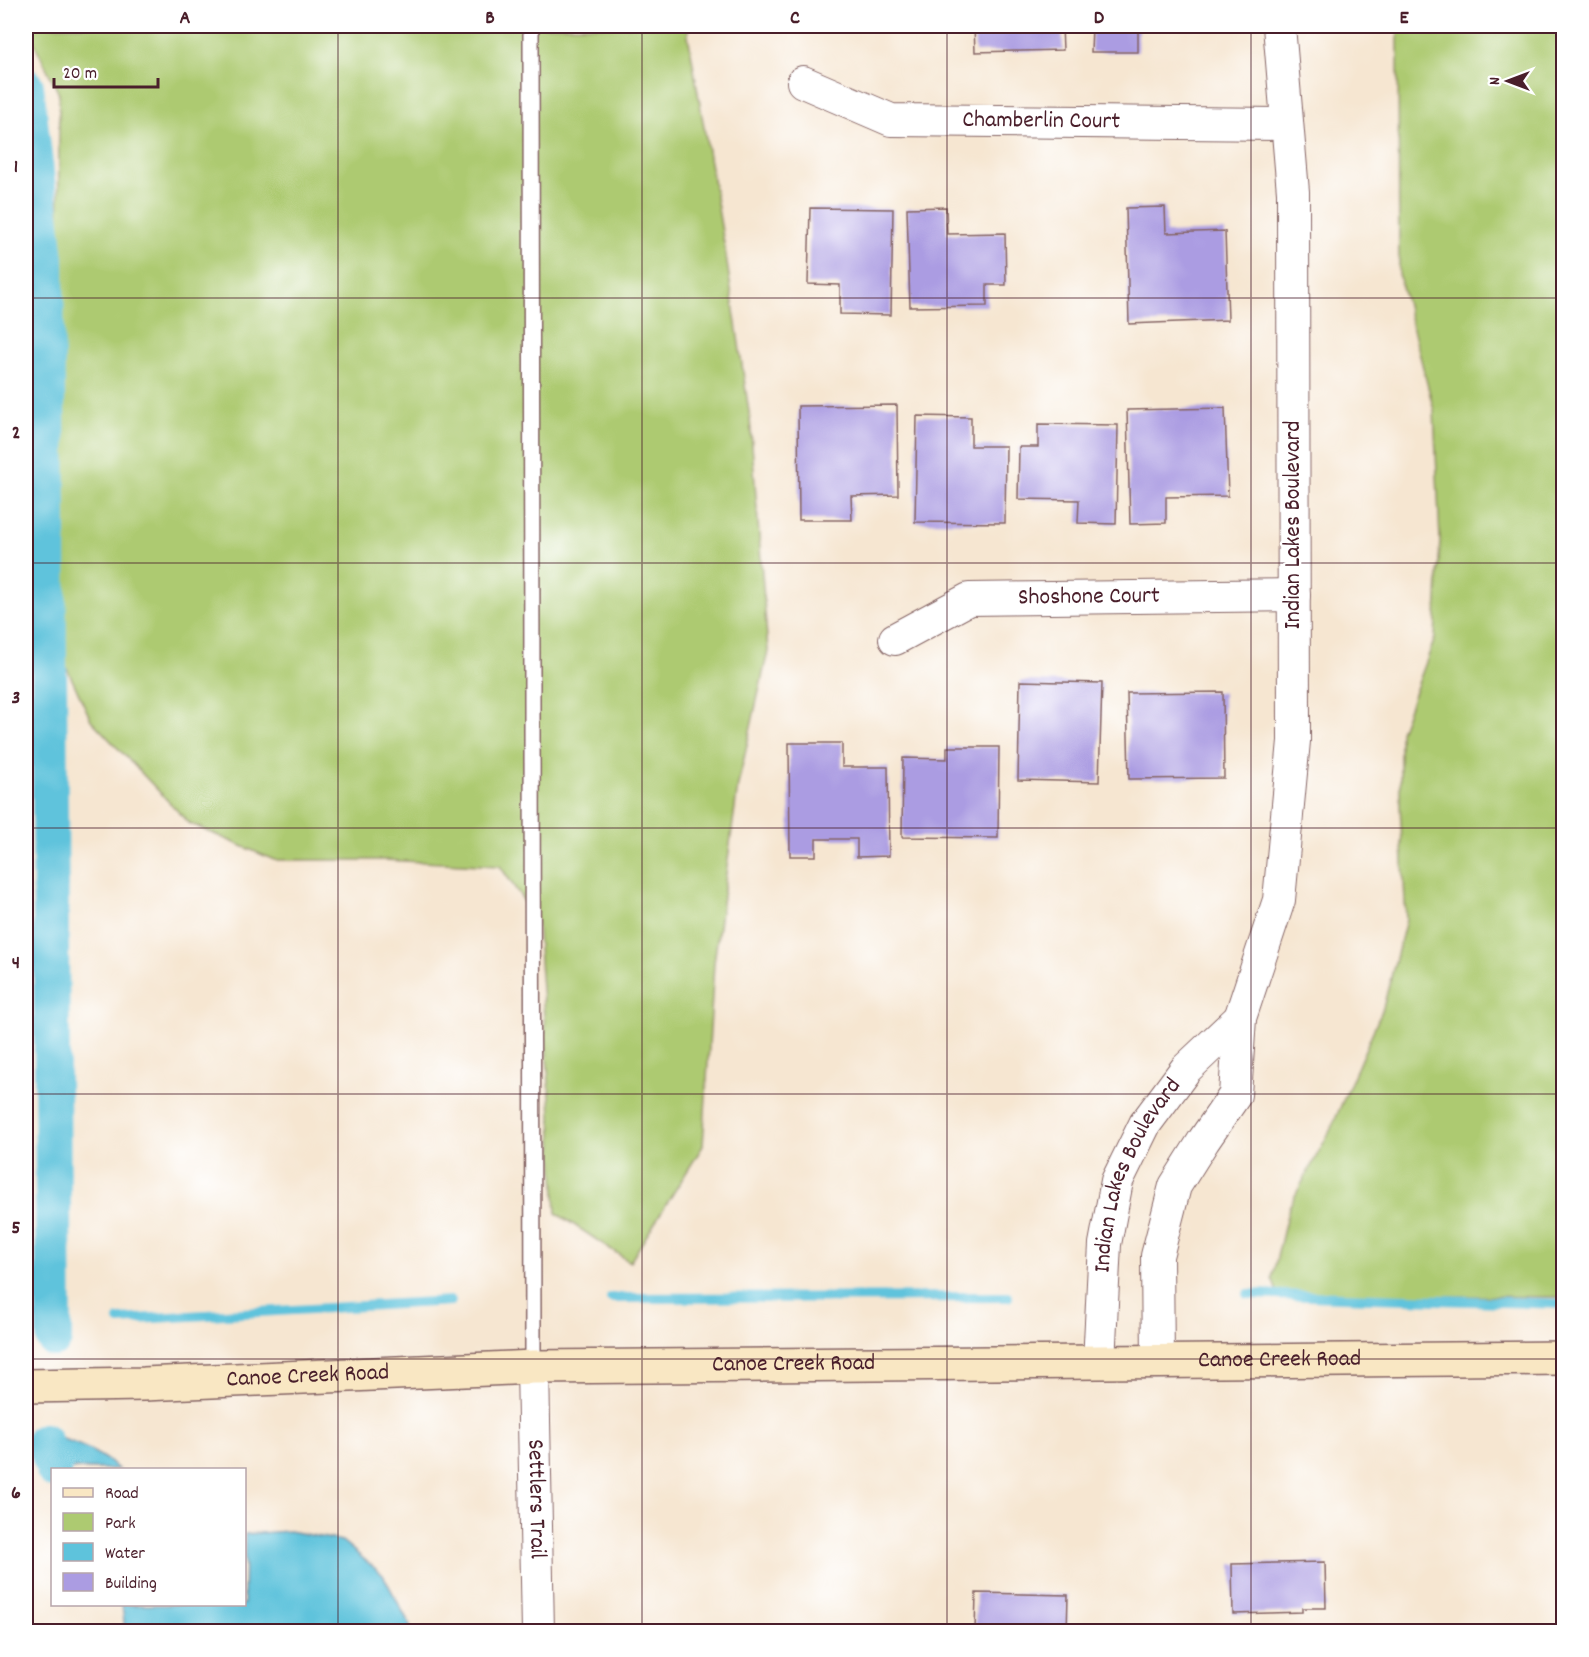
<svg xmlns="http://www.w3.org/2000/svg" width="1589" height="1657" font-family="Dekko,sans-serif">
<rect width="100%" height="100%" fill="#fff"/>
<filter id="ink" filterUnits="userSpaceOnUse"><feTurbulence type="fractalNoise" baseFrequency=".0167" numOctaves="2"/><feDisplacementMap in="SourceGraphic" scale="12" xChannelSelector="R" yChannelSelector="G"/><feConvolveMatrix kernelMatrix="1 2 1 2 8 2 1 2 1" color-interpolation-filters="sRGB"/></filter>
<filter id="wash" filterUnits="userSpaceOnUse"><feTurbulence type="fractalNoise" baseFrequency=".008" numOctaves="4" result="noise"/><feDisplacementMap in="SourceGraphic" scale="24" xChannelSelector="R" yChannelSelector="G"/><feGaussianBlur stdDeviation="1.35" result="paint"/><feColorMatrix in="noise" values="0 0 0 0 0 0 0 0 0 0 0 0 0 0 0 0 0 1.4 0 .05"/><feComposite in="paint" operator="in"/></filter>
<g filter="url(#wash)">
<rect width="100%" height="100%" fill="#f6e6d1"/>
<path fill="#adca71" stroke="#7c744e" stroke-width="1.5" d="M26,26H688V35L725,249L750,419L768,651L738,785L714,963L703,1146L630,1262L556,1213L550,1097L537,920L500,866L384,860H274L189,823L91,720L57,647L59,94Z
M1398,26H1563V1297L1278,1295L1272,1278L1289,1207L1330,1131L1383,1008L1406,920L1400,805V732L1435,638L1440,539L1434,410L1399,275Z"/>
<path fill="#5ec3dc" stroke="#547184" stroke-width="1.5" d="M57,1437C79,1444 101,1453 118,1469H57Z
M289,1531L342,1541L383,1575L410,1625V1631H125L122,1605L244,1604L245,1534Z"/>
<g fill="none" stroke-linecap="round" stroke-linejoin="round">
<path stroke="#5ec3dc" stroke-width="10" d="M1248,1294L1564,1304
M611,1298L1008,1297
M119,1320L451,1301"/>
<path stroke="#5ec3dc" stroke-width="36" d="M26,86L46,258L54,1339
M44,1441L54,1470"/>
</g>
<g id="blocks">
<path fill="#ab9ce2" d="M974,26H1062L1063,50L975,52Z
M1092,26H1192V29H1138V52H1091Z
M946,207L947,234L1005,233L1006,285H987V306L910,307L907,208Z
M1165,207L1166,233L1225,231L1228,320L1129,324L1126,208Z
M810,208L893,209L891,315L840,314V285L808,284Z
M897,405L898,495L851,496L852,520H799L798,406Z
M1225,408L1228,496L1166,497V523L1130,524L1127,410Z
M917,416L971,417V446H1006L1005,523L915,522Z
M1038,424L1118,425L1116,524L1078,523L1079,500L1018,499L1019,447H1038Z
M1020,681L1102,683L1099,782L1018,780Z
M1223,692L1224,778L1129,779L1127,693Z
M789,743H842V767H888L889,856L857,857V839H816V856H790Z
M947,747H999L998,838L902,837L903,758L947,759Z
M1325,1562L1326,1608H1302V1612L1233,1614L1232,1564Z
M976,1593L1068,1595L1067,1632H975Z"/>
</g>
</g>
<g filter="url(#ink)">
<use href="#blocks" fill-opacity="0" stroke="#866565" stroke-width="1.5"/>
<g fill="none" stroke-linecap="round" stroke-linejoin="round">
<g stroke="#866565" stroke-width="18">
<path id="service" d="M531,26L533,1367"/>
</g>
<g stroke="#866565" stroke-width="34">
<g id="minor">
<path id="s1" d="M803,82L891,120L1287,124"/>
<path id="s2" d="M895,639L969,599L1294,595"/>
<path id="s3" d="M1099,1362L1105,1244L1117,1181L1145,1124L1186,1069L1240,1018"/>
<path d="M1158,1362L1157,1256L1175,1186L1204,1140L1235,1095L1240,1018L1279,900L1294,741L1293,192L1279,26"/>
<path id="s4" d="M533,1367L538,1632"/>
</g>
</g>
<g stroke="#866565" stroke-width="36">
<g id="secondary">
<path id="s5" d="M26,1386L144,1384L533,1367L1564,1358"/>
</g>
</g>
<use href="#service" stroke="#fff" stroke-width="15"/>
<use href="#minor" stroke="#fff" stroke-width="32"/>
<use href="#secondary" stroke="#f9e7c3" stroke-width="33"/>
</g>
</g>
<path fill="none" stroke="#4a1f2b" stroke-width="1.5" stroke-opacity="0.55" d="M338,26V1632M642,26V1632M947,26V1632M1251,26V1632M26,298H1564M26,563H1564M26,828H1564M26,1094H1564M26,1359H1564"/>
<g text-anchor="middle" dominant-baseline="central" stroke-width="4.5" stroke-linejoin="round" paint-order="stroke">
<g font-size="24" fill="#4a1f2b" stroke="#fff">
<text stroke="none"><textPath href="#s1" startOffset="246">Chamberlin Court</textPath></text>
<text transform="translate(1294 525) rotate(-90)">Indian Lakes Boulevard</text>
<text stroke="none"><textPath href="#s2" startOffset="204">Shoshone Court</textPath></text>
<text stroke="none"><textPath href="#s3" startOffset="194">Indian Lakes Boulevard</textPath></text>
<text stroke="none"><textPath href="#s5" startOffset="1254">Canoe Creek Road</textPath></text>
<text stroke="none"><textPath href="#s5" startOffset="768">Canoe Creek Road</textPath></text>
<text stroke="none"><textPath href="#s5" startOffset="282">Canoe Creek Road</textPath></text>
<text stroke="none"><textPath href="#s4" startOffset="132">Settlers Trail</textPath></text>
</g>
</g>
<rect width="1589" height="1657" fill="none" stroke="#fff" stroke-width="66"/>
<rect x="51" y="1468" width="195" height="138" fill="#ffffff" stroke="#b7a5aa" stroke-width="1.5"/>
<rect x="63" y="1488" width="30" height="9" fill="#f9e7c3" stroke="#b7a5aa" stroke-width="1.5"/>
<text x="105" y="1498" font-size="18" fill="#4a1f2b">Road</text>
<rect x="63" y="1513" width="30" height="18" fill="#adca71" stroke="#b7a5aa" stroke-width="1.5"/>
<text x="105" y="1528" font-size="18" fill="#4a1f2b">Park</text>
<rect x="63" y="1543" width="30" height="18" fill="#5ec3dc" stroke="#b7a5aa" stroke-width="1.5"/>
<text x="105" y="1558" font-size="18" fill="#4a1f2b">Water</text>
<rect x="63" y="1573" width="30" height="18" fill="#ab9ce2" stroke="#b7a5aa" stroke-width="1.5"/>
<text x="105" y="1588" font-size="18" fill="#4a1f2b">Building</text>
<g transform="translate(1508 81) rotate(270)" stroke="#ffffff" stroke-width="4.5" paint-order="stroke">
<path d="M0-4.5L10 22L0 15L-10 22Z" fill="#4a1f2b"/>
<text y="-9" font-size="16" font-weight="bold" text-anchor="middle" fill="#4a1f2b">N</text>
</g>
<path d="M54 78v9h104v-9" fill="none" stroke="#4a1f2b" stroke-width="3"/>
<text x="63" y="78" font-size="18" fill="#4a1f2b" stroke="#ffffff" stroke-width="4.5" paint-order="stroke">20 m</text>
<rect x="33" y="33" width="1523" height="1591" fill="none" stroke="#4a1f2b" stroke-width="2"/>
<g font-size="20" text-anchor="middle" font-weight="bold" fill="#4a1f2b">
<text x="185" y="23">A</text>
<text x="490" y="23">B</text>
<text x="795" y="23">C</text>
<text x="1099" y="23">D</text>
<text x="1404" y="23">E</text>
<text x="16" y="172">1</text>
<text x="16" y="438">2</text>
<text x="16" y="703">3</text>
<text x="16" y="968">4</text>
<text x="16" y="1233">5</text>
<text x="16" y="1498">6</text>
</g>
</svg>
